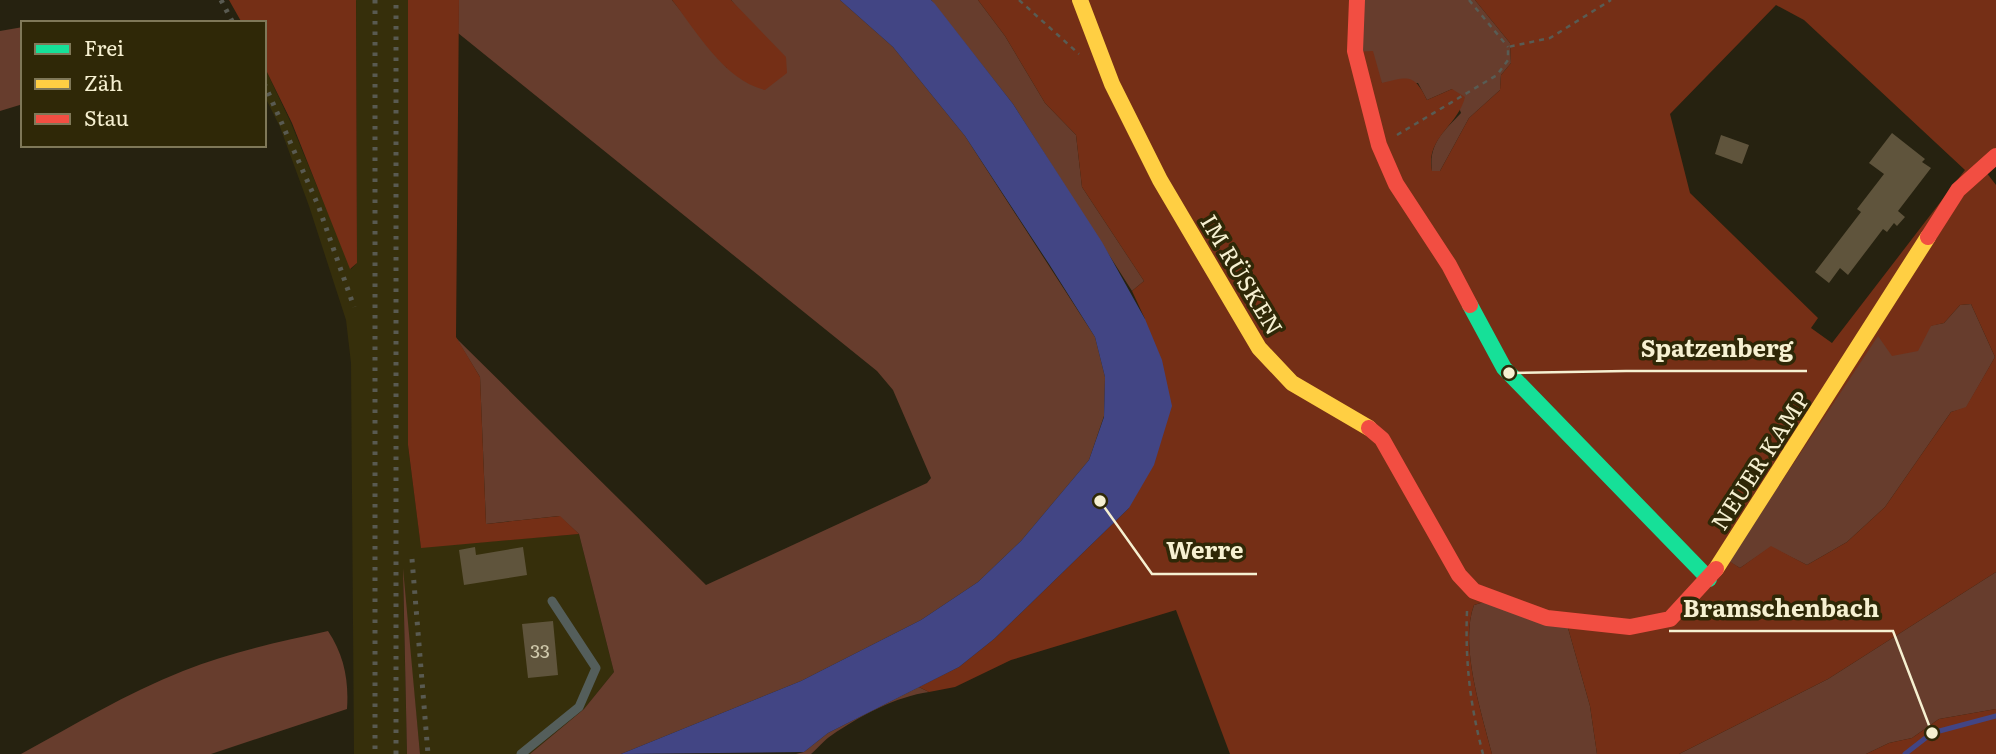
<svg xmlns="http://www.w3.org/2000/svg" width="1996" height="754" font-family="Literata,serif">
<rect width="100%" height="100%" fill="#262210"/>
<path fill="#362f0b" d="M356,0H408V445L421,547L579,534L614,672L584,709L530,754H420L403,579L407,754H354L351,363L346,320L309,206L280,127L264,95V66L291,123L351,269L357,263Z"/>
<path fill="#673d2d" d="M459,0H672L727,68L748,20L731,0H840L893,47L965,136L1095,337L1105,377L1104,416L1089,460L1021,541L978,582L921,620L801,681L621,754H530L584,709L614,672L579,534L559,516L486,524L480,377L456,338L706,585L927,483L931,478L893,390L877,371L458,33Z
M931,0H978L1005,36L1045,103L1076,135L1082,187L1144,281L1132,291L1013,104Z
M1353,0H1475L1510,43L1511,63L1501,75L1500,90L1469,118L1440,171H1432C1428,144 1444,131 1461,113L1452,89L1427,100L1418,83H1382L1351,52Z
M23,27V104L0,111V31Z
M1971,304L1995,357L1966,408L1951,412L1885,507L1847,542L1807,565L1771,547L1740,568L1728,561L1877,336L1944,323L1960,305Z
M403,568L420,754H407Z
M1996,572V709L1939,719L1912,738L1889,743L1866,754H1679L1828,679Z
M1484,602L1568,628L1590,706L1597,754H1492C1482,714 1459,645 1474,605Z
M328,631C344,655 349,680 347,709L211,754H21C74,725 127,693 183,671C230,652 279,642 328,631Z
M919,687L929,692C897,696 858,717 832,735C824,740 818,748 811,754H796L804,752L828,733Z"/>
<path fill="#752f16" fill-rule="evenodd" d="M229,0H356L357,263L350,269L292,123L264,66V23H242Z
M408,0H459L456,337L480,377L486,524L560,516L579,534L421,548L408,445Z
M672,0H731L786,57L787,73L765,90C724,80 697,32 672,0Z
M978,0H1353L1351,52L1373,51L1382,83C1408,77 1414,73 1427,100L1452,89L1465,97C1458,126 1425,138 1432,171H1440L1469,118L1500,90L1501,75L1511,63L1510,43L1475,0H1996V149L1986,172L1996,185V572L1828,679L1679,754H1597L1590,706L1568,628L1484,602L1474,605C1459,645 1482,714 1492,754H1230L1176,610L1011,660L955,687L929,692L919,687L959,667L994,639L1129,508L1145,319L1132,291L1144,281L1082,187L1076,135L1045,103L1005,36ZM1776,5L1804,20L1965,170L1832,343L1811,328L1818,318L1690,193L1670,114ZM1971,304L1995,357L1966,407L1951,412L1885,507L1847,542L1807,565L1771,546L1740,568L1729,561L1878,336L1892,356L1918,351L1931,326L1944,323L1960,305Z
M1996,709V754H1866L1889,743L1912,738L1939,719Z"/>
<path fill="#424584" d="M840,0H931L935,4L1013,104L1102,242L1145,319L1162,360L1172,406L1154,465L1129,508L994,639L959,667L828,733L804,752L621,754L801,681L921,620L978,582L1021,541L1089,460L1104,417L1105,377L1095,337L1049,264L965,136L893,47Z"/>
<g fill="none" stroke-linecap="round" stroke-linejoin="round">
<path stroke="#424584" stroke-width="5" d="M1905,754L1932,733L1996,716"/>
</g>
<path fill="#5f543c" d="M1892,133L1925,159L1922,162L1931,168L1898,211L1905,217L1897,226L1894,223L1887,232L1883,229L1848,275L1840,268L1829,283L1815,272L1861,212L1857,209L1884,174L1869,163Z
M1721,135L1749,145L1742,164L1715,154Z
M475,547L476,555L523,547L527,575L464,585L459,550Z
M553,621L558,675L528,678L522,624Z"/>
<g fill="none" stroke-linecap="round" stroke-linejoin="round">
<path stroke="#585c54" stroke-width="2.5" stroke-dasharray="5 5" stroke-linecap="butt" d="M1019,0L1079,54
M1469,0L1508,47
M1397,135L1497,75L1508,60V47L1550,38L1611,0
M1467,611C1465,661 1470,705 1483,754"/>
<path stroke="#545e5b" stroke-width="9" d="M521,754L579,707L596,668L552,601"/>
<path stroke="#16e098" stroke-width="16" d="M1470,305L1504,368L1709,579"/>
<path stroke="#ffcf43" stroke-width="16" d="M1080,0L1112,84L1160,180L1259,348L1292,383L1369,428
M1716,569L1928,237"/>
<path stroke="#f24e42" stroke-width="16" d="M1357,0L1355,51L1379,145L1396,184L1449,265L1470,305
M1928,237L1958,190L1996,156
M1369,428L1382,439L1459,575L1474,591L1547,618L1630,627L1670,619L1716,569"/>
<path stroke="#595a51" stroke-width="5" stroke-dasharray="3.5 7" stroke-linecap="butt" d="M221,0L233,23
M375,0V754
M264,83L318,205L354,307
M412,559L428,754
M396,754V0"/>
</g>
<g text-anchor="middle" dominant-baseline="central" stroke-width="7" stroke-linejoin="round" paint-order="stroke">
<g font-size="19" fill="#d0c9ac">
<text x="540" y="650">33</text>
</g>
<g font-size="23" fill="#f6f0d1" stroke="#2f2807">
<text transform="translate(1243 274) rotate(59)">IM RÜSKEN</text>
<text transform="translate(1759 460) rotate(-57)">NEUER KAMP</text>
</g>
</g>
<path fill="none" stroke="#f6f0d1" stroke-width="2.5" d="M1509 373L1626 371H1807M1100 501L1152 574H1257M1932 733L1893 631H1669"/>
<g fill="#f6f0d1" stroke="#2f2807" stroke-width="2.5">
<circle cx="1509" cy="373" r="7"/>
<circle cx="1100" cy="501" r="7"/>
<circle cx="1932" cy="733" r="7"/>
</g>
<g font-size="24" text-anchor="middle" font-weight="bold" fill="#f6f0d1" stroke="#2f2807" stroke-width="7" stroke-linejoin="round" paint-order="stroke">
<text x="1717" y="357">Spatzenberg</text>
<text x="1205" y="559">Werre</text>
<text x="1781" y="617">Bramschenbach</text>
</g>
<rect x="21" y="21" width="245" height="126" fill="#2f2807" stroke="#7f7858" stroke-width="2"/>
<rect x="35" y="44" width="35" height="10" fill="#16e098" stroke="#7f7858" stroke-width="2"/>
<text x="84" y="56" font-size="21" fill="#f6f0d1">Frei</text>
<rect x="35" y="79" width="35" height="10" fill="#ffcf43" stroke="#7f7858" stroke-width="2"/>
<text x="84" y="91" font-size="21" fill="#f6f0d1">Zäh</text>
<rect x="35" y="114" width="35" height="10" fill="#f24e42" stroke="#7f7858" stroke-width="2"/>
<text x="84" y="126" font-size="21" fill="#f6f0d1">Stau</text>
</svg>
